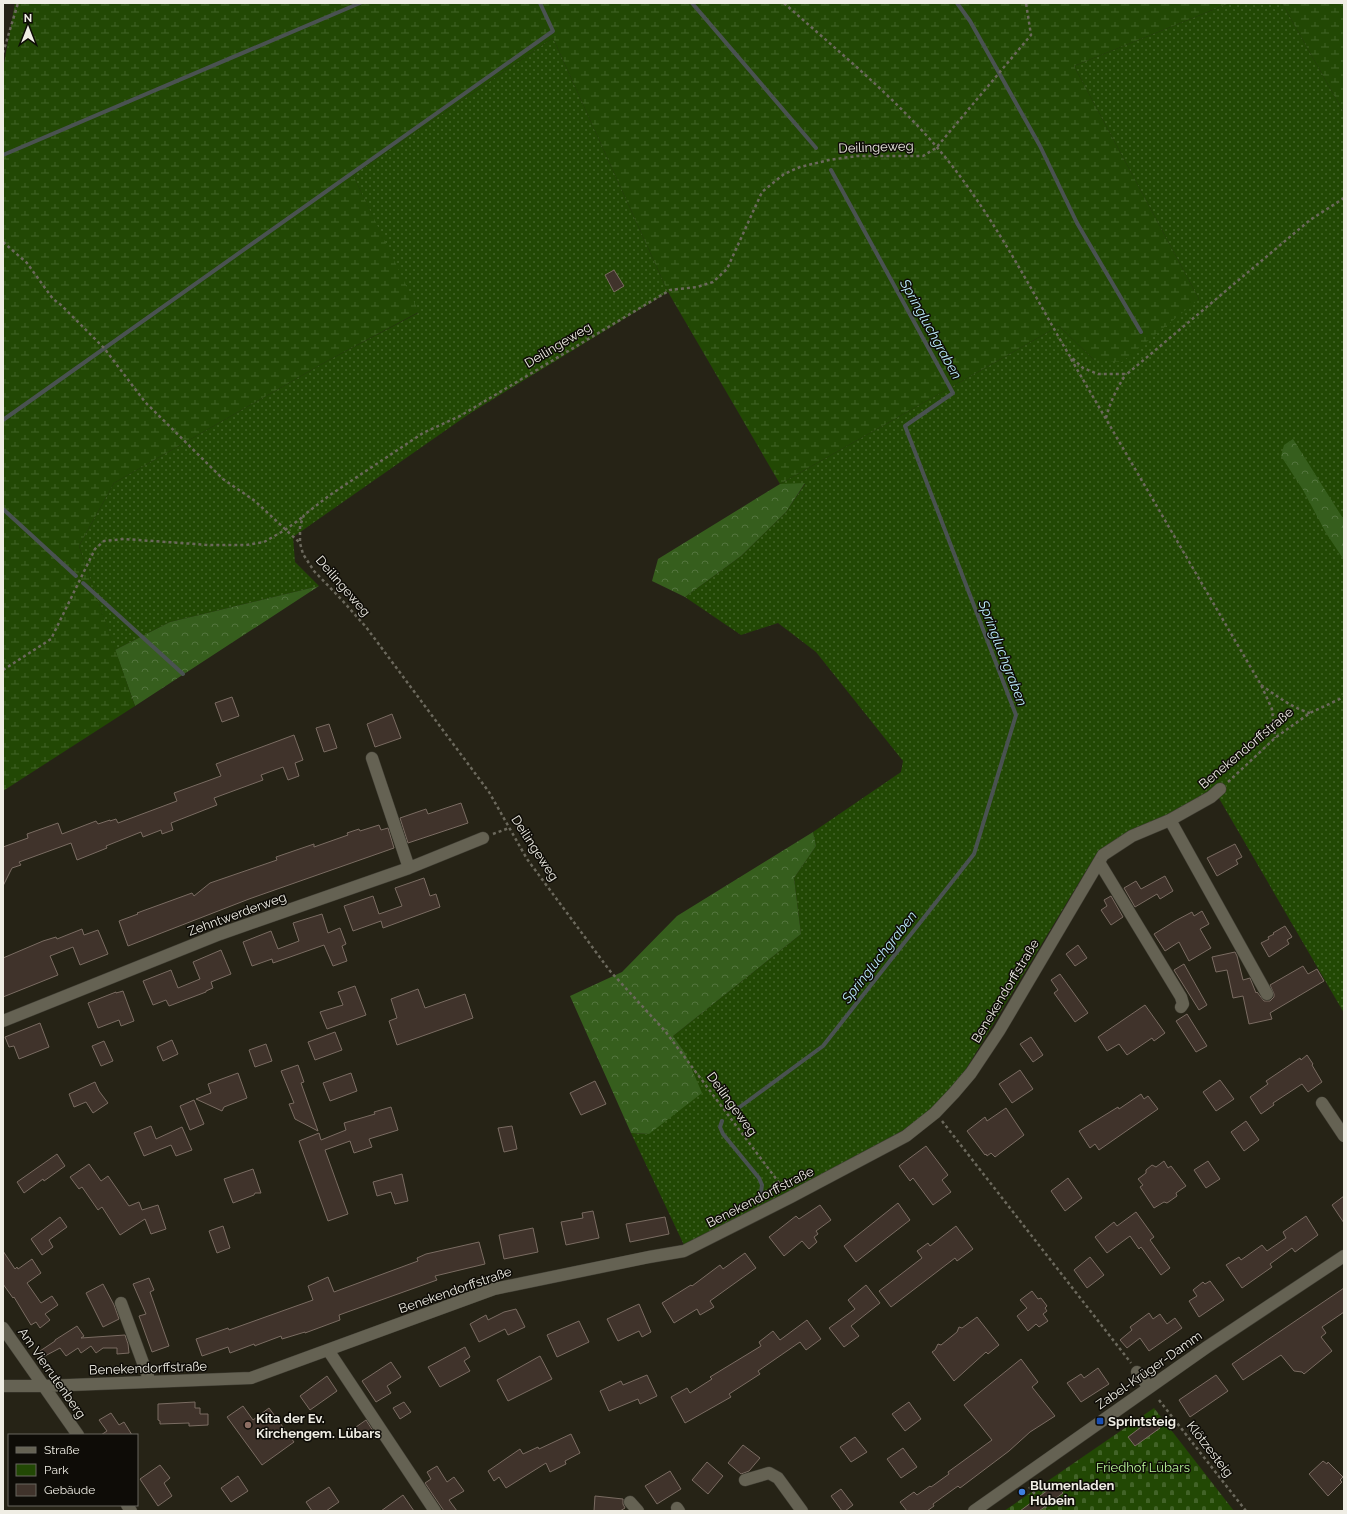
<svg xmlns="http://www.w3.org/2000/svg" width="1347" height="1514" font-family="Raleway,sans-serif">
<defs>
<pattern id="green-dots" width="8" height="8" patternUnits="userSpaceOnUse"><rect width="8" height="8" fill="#224804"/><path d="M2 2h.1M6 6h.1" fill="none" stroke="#426328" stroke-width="1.8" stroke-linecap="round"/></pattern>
<pattern id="forest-crowns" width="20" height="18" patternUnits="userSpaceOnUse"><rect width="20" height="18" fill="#365e1d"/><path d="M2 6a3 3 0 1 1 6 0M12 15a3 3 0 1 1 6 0" fill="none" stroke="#53753e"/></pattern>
<pattern id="wetland-marsh" width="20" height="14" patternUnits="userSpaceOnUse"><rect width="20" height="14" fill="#224804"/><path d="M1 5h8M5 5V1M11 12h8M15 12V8" fill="none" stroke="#426328"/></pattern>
<pattern id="cemetery-stones" width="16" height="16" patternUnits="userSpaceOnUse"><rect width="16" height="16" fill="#224804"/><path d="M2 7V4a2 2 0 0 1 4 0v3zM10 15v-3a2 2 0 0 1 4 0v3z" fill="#426328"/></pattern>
</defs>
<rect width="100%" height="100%" fill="#262316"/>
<path fill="url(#green-dots)" d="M1230,3H1282L1344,113V1013L1213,788L1179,810L1127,834L1109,844L1095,856L966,1069L934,1108L902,1131L782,1197L684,1245L631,1133L649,1134L685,1053L673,1036L801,934L794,878L816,846L813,832L901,772L903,761L816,652L778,623L741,635L685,597L741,556L786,512L805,484H780L1059,326L1094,360L1199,299L1074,66Z
M553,38L668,292L469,414L293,537L295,562L319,586L170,622L115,650L79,546L114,483L329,360L418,313L353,175Z"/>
<path fill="url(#forest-crowns)" d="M1293,439L1344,520V560L1326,533L1303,490L1281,456L1284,445Z
M805,483L786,512L741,556L685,597L652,581L658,559L780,484Z
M319,586L135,706L115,650L170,622Z
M813,832L816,846L794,878L801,934L673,1036L685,1053L702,1093L649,1134L631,1133L570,996L622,972L677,916Z"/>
<path fill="url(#wetland-marsh)" d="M15,3H1230L1074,66L1199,299L1122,362L1094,360L1059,326L780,484L668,292L553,38L353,175L419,312L329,360L114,483L79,546L135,706L3,791V69Z
M1282,3H1344V113Z"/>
<path fill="url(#cemetery-stones)" d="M1154,1408L1234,1511H1004Z"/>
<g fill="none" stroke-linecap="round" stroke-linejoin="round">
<path stroke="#4a5251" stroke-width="4" d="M692,3L816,148
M957,3L970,21L1040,146L1077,223L1141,332
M3,155L360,3
M3,420L553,31L540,3
M3,509L76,576
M83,583L183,674
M737,1109L823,1046L974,854L1016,715L905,426L953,393L831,170
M722,1121L720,1127L723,1134L759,1178L762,1185L760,1199"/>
</g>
<path fill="#40332b" stroke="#7a6c62" d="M614,270L624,286L614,292L605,275Z
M232,697L239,716L222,722L215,703Z
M392,714L401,738L375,747L367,724Z
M329,724L337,748L324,752L316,728Z
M294,735L303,760L295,763L299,776L288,780L283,767L261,775L263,780L214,798L217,805L171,823L173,830L162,834L161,830L143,837L141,832L106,846L107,848L77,860L71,843L19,862L21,865L12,868L3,886V847L28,838L27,834L58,823L62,834L96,821L98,824L110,820V821L116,819L118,823L177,801L174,793L221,776L216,764Z
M461,803L468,823L408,843L400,818L426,809L428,814Z
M379,825L381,830L388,828L394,848L249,899L128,946L119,921L138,914L137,913L192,893L194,896L210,883L277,860L276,857L314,844V847L348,835L347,833L359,829L360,831Z
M1235,844L1242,857L1236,860L1238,864L1217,876L1207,858Z
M1165,876L1173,891L1160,899L1157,894L1135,907L1124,888L1136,881L1141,889Z
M424,878L430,896L436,894L440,907L383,928L381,921L353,931L344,906L373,896L379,914L402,906L395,888Z
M1111,896L1123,917L1111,925L1101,910L1107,906L1104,900Z
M1202,911L1209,924L1200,929L1211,948L1189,961L1179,942L1165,951L1154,934L1175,921L1192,912L1194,916Z
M322,914L328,933L340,928L346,944L342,946L347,961L333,966L324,945L273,963L272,959L252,966L243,942L271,931L278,949L299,941L293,923Z
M1285,926L1292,937L1287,940L1289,944L1269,957L1261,943L1269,939L1268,937L1274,934L1273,933Z
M82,929L84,935L98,930L108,954L80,965L73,947L50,956L58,975L3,997V958L43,941L56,937L57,939Z
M1078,945L1087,958L1075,966L1066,954Z
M221,950L231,974L211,982L213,988L206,991V992L169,1006L166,1000L153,1005L143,981L171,970L178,988L200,979L193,962Z
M1235,952L1237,956L1243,980L1250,978L1256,993L1257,992L1264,1001H1270L1274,997V994L1270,985L1303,966L1308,974L1317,969L1324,981L1270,1013L1272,1019L1249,1024L1243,996L1233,998L1227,970L1216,972L1212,957Z
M1184,964L1207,1005L1199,1010L1174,970Z
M1060,974L1088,1013L1075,1022L1054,993L1058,990L1051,980Z
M355,986L366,1015L327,1029L320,1012L343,1005L338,992Z
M418,989L425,1008L465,994L473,1018L397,1045L389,1021L397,1018L391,999Z
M123,991L134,1021L121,1026L119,1020L98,1028L88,1003L116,992V993Z
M1145,1005L1165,1033L1154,1041L1152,1038L1127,1055L1119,1044L1107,1051L1098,1037Z
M1187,1014L1207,1046L1196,1052L1176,1021Z
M40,1023L49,1047L19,1059L14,1046L9,1047L5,1037Z
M335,1032L342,1050L315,1060L308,1042Z
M1031,1037L1043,1055L1033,1062L1020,1044Z
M172,1040L178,1054L163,1061L157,1047Z
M104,1041L113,1061L101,1066L92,1046Z
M266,1044L272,1061L255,1067L249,1050Z
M1307,1055L1313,1064L1312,1065L1322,1082L1308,1092L1302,1084L1273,1103L1274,1105L1261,1114L1250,1097L1268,1084L1266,1081L1300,1058L1301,1060Z
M298,1065L304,1082L301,1083L318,1131L295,1119L289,1104L294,1103L281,1071Z
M1020,1070L1033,1089L1012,1103L999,1084Z
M238,1073L247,1098L224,1107L222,1111L196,1099L211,1093L208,1084Z
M351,1073L357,1091L330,1101L323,1083Z
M1220,1080L1234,1099L1216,1111L1203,1092Z
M595,1081L606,1104L581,1115L570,1093Z
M95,1082L99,1091L108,1103L93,1113L86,1102L74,1107L69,1094Z
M1141,1094L1144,1099L1148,1096L1158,1109L1099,1150L1095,1144L1090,1148L1079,1131L1118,1107L1119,1109Z
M194,1100L204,1124L190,1130L180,1106Z
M391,1107L398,1130L369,1139L372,1147L354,1153L350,1141L325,1150L348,1214L328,1221L299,1141L319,1133L321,1140L346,1130L344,1123L375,1114L374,1112Z
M1006,1108L1024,1135L995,1157L991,1153L987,1156L986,1154L985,1155L967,1131L985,1117L987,1121Z
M1246,1121L1259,1140L1244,1151L1231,1132Z
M151,1126L156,1139L182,1127L192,1150L176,1156L171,1145L144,1156L134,1133Z
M512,1126L517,1149L504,1152L498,1128Z
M926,1146L948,1175L942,1180L951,1192L933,1205L913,1178L910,1181L899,1166Z
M57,1154L65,1166L44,1181L43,1179L24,1193L17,1182Z
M1164,1161L1168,1168L1171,1166L1186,1186L1176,1193L1177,1196L1170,1201L1167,1203L1164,1202L1154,1208L1140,1187L1143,1185L1138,1179L1146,1173V1170L1152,1165L1156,1167Z
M1208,1161L1220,1179L1206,1188L1194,1170Z
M89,1164L101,1181L108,1176L129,1206L139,1202L142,1210L158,1205L166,1229L151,1234L145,1219L120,1235L102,1207L98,1210L82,1187L79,1189L70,1177Z
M253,1169L261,1193H255L254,1195L233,1203L224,1179Z
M402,1174L408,1201L395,1204L391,1192L377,1196L373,1182Z
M1068,1178L1082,1198L1065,1211L1051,1191Z
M1344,1196V1223L1332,1205Z
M898,1203L910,1220L856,1262L844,1246Z
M820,1205L831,1220L816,1231L818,1234L814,1237L817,1242L809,1249L802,1241L784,1256L769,1237L796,1216L799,1219Z
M593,1211L599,1238L566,1245L561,1222L583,1218L582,1213Z
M1136,1212L1154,1237L1150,1240L1170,1268L1161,1275L1141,1247L1139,1249L1130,1236L1107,1253L1095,1237L1114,1222L1117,1226Z
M1306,1216L1318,1235L1295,1252L1292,1248L1270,1264L1272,1267L1242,1288L1226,1265L1239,1257L1241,1260L1262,1245L1267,1251L1286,1238L1283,1232Z
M60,1217L67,1227L49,1240L53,1247L42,1255L31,1239Z
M665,1217L669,1234L630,1242L626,1224Z
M223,1226L230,1248L217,1253L209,1231Z
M956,1226L973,1249L957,1261L955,1258L891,1307L879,1291L922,1258L917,1251L928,1243L930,1246Z
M533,1228L538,1252L504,1259L499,1235Z
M479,1242L485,1264L435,1276L437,1280L339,1315L340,1320L305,1333V1332L282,1339L281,1336L257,1345L255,1346L254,1344L230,1353L228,1347L202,1356L196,1339L228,1328L229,1330L313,1300L308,1286L328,1277L334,1292L418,1261L417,1258L426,1254Z
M3,1251L15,1269L17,1267L18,1269L32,1259L41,1273L27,1283L41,1303L52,1296L58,1305L45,1314L50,1320L40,1328L36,1322L31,1325L14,1297L13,1298L3,1284Z
M745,1253L756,1268L710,1301L714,1307L700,1315L697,1309L674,1323L662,1303L691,1285L692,1286L720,1265L723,1269Z
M1090,1257L1104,1275L1087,1288L1074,1270Z
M149,1278L154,1290L150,1292L169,1346L152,1352L139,1316L146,1314L133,1284Z
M1210,1281L1224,1300L1199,1317L1189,1301L1197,1296L1193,1290L1203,1282L1205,1284Z
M103,1284L114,1305L119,1319L103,1327L86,1293Z
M866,1285L880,1303L851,1326L859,1336L844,1347L829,1328L855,1309L848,1300Z
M1344,1288V1312L1322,1327L1326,1333L1321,1337L1332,1351L1304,1374L1302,1372L1294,1371L1281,1355L1243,1380L1232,1364Z
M1032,1291L1038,1299L1041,1298L1047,1306L1045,1308L1047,1311L1043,1314L1048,1321L1039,1327L1036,1324L1028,1331L1017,1316L1027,1308L1020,1300Z
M639,1304L651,1332L642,1337L639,1331L618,1341L607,1319Z
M516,1309L525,1327L508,1335L505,1329L479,1342L470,1324L486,1315L488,1320L504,1312Z
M1149,1313L1153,1319L1160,1314L1167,1324L1175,1318L1182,1328L1149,1351L1140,1338L1127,1348L1120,1340L1132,1330L1130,1327Z
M977,1317L999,1345L988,1354L986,1352L954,1381L932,1352L935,1350L938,1344L941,1345L957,1332L959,1327L962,1328Z
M807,1320L821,1339L806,1350L800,1342L758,1371L760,1374L729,1394L731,1397L685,1423L671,1397L687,1388L690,1393L712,1379L710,1377L761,1346L759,1342L773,1331L780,1340Z
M579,1321L589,1342L557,1357L547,1335Z
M77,1326L84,1336L81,1338L125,1335L128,1344L129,1353L117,1354V1348H103L96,1353L91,1346L81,1353L78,1348L66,1356L60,1348L43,1357L40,1351L55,1341V1340Z
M465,1347L470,1357L464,1361L470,1371L440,1387L428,1367Z
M540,1356L552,1379L508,1401L497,1380Z
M1021,1359L1038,1382L1032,1387L1055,1416L1030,1432L1009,1451L960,1488L958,1486L933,1504L934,1506L927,1511H907L900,1502L914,1492L917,1495L930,1486L931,1487L949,1474L948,1472L992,1440L964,1405Z
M391,1362L401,1377L387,1386L391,1393L376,1402L362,1381Z
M1098,1368L1109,1384L1081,1402L1067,1383L1081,1374L1084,1378Z
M647,1375L657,1396L640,1404L638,1399L609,1411L600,1391L621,1381L623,1385Z
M1216,1375L1228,1391L1190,1417L1179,1400Z
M327,1376L337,1391L310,1410L300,1396Z
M195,1402V1408H200V1414H208V1425L189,1426V1423L160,1424V1421L158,1420V1404Z
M404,1402L411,1412L400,1419L393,1408Z
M909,1402L921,1419L905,1431L892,1414Z
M243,1406L253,1420L269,1408L294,1442L262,1465L227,1417Z
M111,1413L119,1425L124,1422L132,1435H101L107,1431L99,1420Z
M1153,1418L1160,1428L1135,1446L1128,1437Z
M366,1420L373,1431L363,1437L356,1427Z
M571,1434L580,1453L565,1461L566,1464L550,1472L546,1463L506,1488L499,1477L494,1481L488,1471L520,1449L523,1454L538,1447L539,1449Z
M855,1437L867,1452L851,1462L840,1447Z
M743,1445L760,1458L749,1471L741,1474L728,1463Z
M903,1448L917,1467L901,1478L887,1459Z
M1323,1461L1327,1464L1328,1462L1343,1477L1340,1480L1342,1482L1328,1496L1309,1474Z
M707,1462L723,1476L708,1494L692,1480Z
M160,1465L170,1478L164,1483L172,1496L158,1506L140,1479Z
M437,1466L447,1482L454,1477L464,1491L449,1500L457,1511H444L425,1483L431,1479L427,1472Z
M670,1471L681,1489L657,1504L645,1486Z
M238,1476L248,1491L231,1502L221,1488Z
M1056,1484L1063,1493L1039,1511H1020Z
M329,1487L339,1502L326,1511H312L306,1502Z
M841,1489L853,1505L845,1511H842L831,1496Z
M403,1495L414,1511H381Z
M595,1496L623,1499V1504L625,1508L620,1511H594Z"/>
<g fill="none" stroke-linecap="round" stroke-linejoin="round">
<g stroke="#403e34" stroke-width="13">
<path id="minor" d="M372,758L409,868
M1170,820L1267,994
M1099,862L1181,997L1183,1004L1181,1007
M3,1021L220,934L409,868L483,838
M1322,1103L1344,1136
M121,1303L150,1382
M3,1328L78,1435
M328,1350L435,1511
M1137,1372L1149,1387
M3,1386H44L251,1378L494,1289L649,1257L684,1251L791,1197L906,1136L935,1113L954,1093L971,1073L999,1031L1103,855L1132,836L1170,820L1211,797L1220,789
M745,1480L769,1473L778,1478L802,1511
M630,1502L638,1511
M127,1505L131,1511
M677,1508L679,1511
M974,1511L1207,1347L1344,1256"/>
</g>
<path stroke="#6c695d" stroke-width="2.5" stroke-dasharray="3 3" stroke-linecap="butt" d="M784,3C842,55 905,105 953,167C998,225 1032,291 1069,355L1083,368L1098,374H1127L1310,220L1344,198
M3,53L18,3
M3,242L27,263L53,299L61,305L104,348L145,402L223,479L255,501L300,543
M1071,359L1261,685L1272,709L1275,738
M1106,418C1110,402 1117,388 1126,374
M3,670L51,639L95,549L104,541L124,539L209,545H246L264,542L285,530L304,516
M1261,685C1277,696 1292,708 1310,713
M1228,782L1275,738L1310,713L1344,697
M493,834L509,828
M942,1121L1131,1363
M783,1188L665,1031L610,971L527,859L489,792L366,627L341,599L314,571L303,554L300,543V526L304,515L330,495L423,433L460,416L670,290L697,287L713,282L727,269L762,192L784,174L800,167L829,160L857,156H923L936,148L1031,35L1026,3
M1159,1400L1246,1511
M1029,1487L1049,1511"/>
<use href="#minor" stroke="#656253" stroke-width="12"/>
</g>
<rect fill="#1a4fb4" stroke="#0e0c07" stroke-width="1.5" x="1096" y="1417" width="8" height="8" rx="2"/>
<circle fill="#8d6e63" stroke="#0e0c07" stroke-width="1.5" cx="248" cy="1425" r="4"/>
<circle fill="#3f7fe0" stroke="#0e0c07" stroke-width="1.5" cx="1022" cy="1492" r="4"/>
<g text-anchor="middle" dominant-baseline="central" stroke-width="3" stroke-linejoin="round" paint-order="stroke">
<g font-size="13" fill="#efede4" stroke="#0e0c07">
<text transform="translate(876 147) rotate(-2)">Deilingeweg</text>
<text transform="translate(558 345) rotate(-31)">Deilingeweg</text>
<text transform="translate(343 586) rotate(49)">Deilingeweg</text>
<text transform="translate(1246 748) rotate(-40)">Benekendorffstraße</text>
<text transform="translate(535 848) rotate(57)">Deilingeweg</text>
<text transform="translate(237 914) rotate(-20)">Zehntwerderweg</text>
<text transform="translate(1005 991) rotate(-59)">Benekendorffstraße</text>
<text transform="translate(732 1104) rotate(54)">Deilingeweg</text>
<text transform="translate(760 1197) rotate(-27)">Benekendorffstraße</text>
<text transform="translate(455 1290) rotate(-19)">Benekendorffstraße</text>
<text transform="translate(148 1368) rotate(-2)">Benekendorffstraße</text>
<text transform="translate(1149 1370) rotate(-35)">Zabel-Krüger-Damm</text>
<text transform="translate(52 1373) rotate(55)">Am Vierrutenberg</text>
<text transform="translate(1210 1449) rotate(52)">Klötzesteig</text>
</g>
<g font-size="13" font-weight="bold" fill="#efede4" stroke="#0e0c07" text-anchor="start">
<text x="256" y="1418">Kita der Ev.<tspan x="256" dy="15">Kirchengem. Lübars</tspan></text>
<text x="1108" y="1421">Sprintsteig</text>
<text x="1030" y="1485">Blumenladen<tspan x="1030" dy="15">Hubein</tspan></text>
</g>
<g font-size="13" fill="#b7f397" stroke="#0e0c07">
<text x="1143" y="1467">Friedhof Lübars</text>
</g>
<g font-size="14" font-style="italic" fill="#baebf9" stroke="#0e0c07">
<text transform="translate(931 329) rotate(61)">Springluchgraben</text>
<text transform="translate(1003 653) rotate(69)">Springluchgraben</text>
<text transform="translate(879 957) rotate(-52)">Springluchgraben</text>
</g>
</g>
<rect width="1347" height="1514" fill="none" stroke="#efede4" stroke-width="8"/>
<rect x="8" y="1434" width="130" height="72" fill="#0e0c07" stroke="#68665f"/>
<rect x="16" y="1447" width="20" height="6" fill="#656253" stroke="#68665f"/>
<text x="44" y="1454" font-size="12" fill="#efede4">Straße</text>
<rect x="16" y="1464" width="20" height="12" fill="#224804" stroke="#68665f"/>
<text x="44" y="1474" font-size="12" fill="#efede4">Park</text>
<rect x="16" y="1484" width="20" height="12" fill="#40332b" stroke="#68665f"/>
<text x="44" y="1494" font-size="12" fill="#efede4">Gebäude</text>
<g transform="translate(28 28)" stroke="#0e0c07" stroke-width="3" paint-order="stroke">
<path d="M0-3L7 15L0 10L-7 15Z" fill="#efede4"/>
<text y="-6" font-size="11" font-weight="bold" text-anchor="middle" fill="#efede4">N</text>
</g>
</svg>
